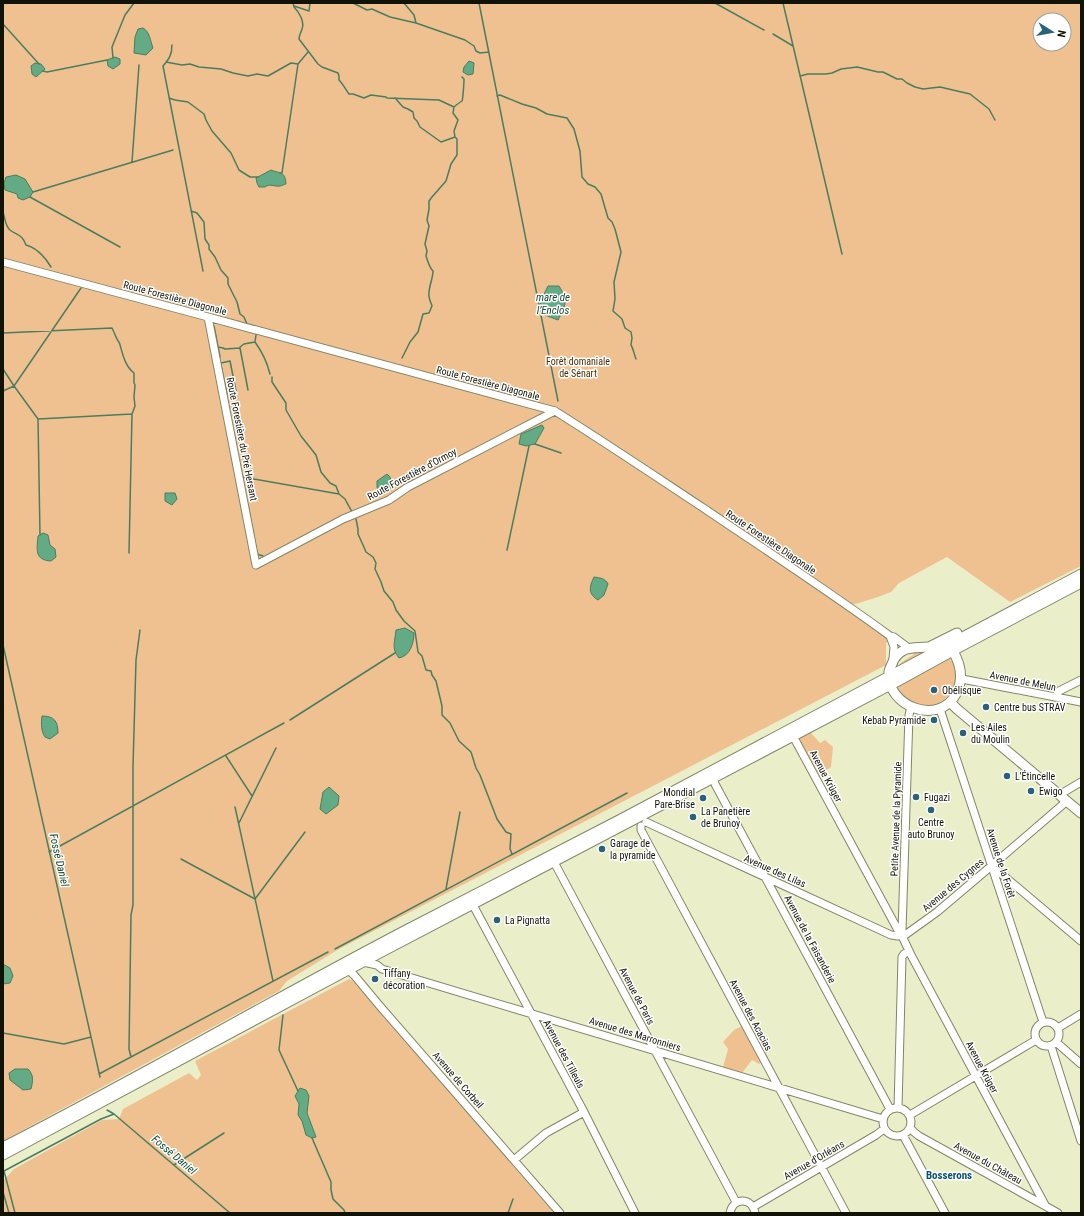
<svg xmlns="http://www.w3.org/2000/svg" width="1084" height="1216" font-family="'Roboto Condensed',sans-serif">
<rect width="100%" height="100%" fill="#eaefca"/>
<path fill="#f0c190" fill-rule="evenodd" d="M3,3H1081V566L1010,602L947,557L899,583L891,592L878,597L852,605L896,635L886,643V665L339,949L287,981L279,991L3,1141ZM1040,20H1064V44H1040ZM207,310L214,315L216,323L210,328L205,320V311Z
M930,649L897,669L902,662L913,655L914,651Z
M949,658C969,672 946,718 914,703C904,698 902,697 896,687L897,686Z
M806,733H811L820,743L825,740L833,747L831,767L820,775L815,774L803,757L800,738Z
M349,979L353,981L554,1213H3V1181L14,1169L102,1120L119,1119L123,1109L189,1073L197,1080L201,1075L195,1061Z
M742,1026L762,1062L759,1064L752,1060L742,1073L723,1067L728,1049L723,1042L734,1030Z"/>
<path fill="#62ab85" stroke="#4a7d5f" d="M143,28C150,32 150,40 153,48L146,55L134,53L135,37L138,29Z
M115,57L120,59V64L113,69L108,66L107,60Z
M469,61L474,63L473,74L468,75L463,72L464,67Z
M35,63L41,64L45,69L36,77L32,74L31,66Z
M271,170C281,174 285,171 286,184C284,184 282,186 280,186C274,187 270,183 265,187H259L257,183L256,178Z
M16,175L25,179L33,192L30,197L23,200L18,198L17,194L5,190L4,183L6,177Z
M548,286H559C568,300 566,306 558,320L542,314L539,306C543,299 544,293 548,286Z
M542,425L544,428L535,444L526,446L519,444L521,434Z
M387,474L390,477L392,486C389,491 386,495 379,494L377,487V481Z
M165,493H175L177,499L172,505L165,501Z
M43,533L48,535L50,545L55,549L56,557L51,561C34,560 37,549 38,536Z
M594,577C600,578 605,578 608,584L604,595L598,600C588,594 589,587 594,577Z
M405,628L414,633C414,643 410,656 399,658C391,649 395,641 396,630Z
M42,716C54,716 58,721 58,733L50,739L45,737C41,731 41,724 42,716Z
M329,787L339,796L338,805L326,814L320,809L323,792Z
M3,964L10,968L13,976L10,983L3,984Z
M15,1069H28C34,1075 33,1081 31,1089L23,1090L10,1080L9,1073Z
M300,1088L306,1090L309,1096L307,1113L316,1137L312,1138L306,1135L302,1121L298,1115L299,1104L295,1096Z"/>
<g fill="none" stroke-linecap="round" stroke-linejoin="round">
<path stroke="#4a7d5f" stroke-width="1.5" d="M293,3L294,7C299,12 305,22 302,29C301,33 299,35 299,39L318,64L322,67L338,73L339,76V80C343,84 346,90 349,94H353L364,98L371,95L386,97L387,98L439,100L454,107C456,105 459,103 462,101C463,99 464,82 464,79L462,77
M353,3L367,10L372,9L390,17L416,23L465,40L474,46L476,51L480,53L489,52
M404,3L414,15L416,23
M479,3L558,401
M715,3L764,30
M783,3L842,254
M294,6L309,11L310,3
M3,24L39,64
M773,34L793,46
M172,45C172,55 169,59 163,66L203,271
M113,58L112,47L125,15L134,3
M166,62L182,65L190,64L199,67L221,69L233,73L248,76L257,74L268,76L291,63L298,64
M43,71L47,72L107,60
M800,76L808,74H826L832,73L841,69L857,67L878,72H883L897,79H902L907,83L915,87L923,89L940,87L970,94L989,109L995,120
M497,96L500,95L522,104L536,108L547,114L567,118L574,129L580,151L582,177L588,184L595,187L601,194L608,218L612,222L615,229L621,252L614,282L615,299L613,311L622,319L625,328L631,332L632,338L631,345C633,348 634,354 636,359
M169,98L175,100L188,102L204,114L206,120L212,131L231,153L239,170L250,177H258
M395,98L403,107L408,109L413,112L414,118L417,121L420,127L441,142L455,137
M132,162L139,65
M280,173H282L298,64L308,52
M33,192L173,150
M30,197L120,247
M191,211L197,213L204,222L205,239L209,245V249L215,257L221,270L228,278V284L237,302L240,314L244,317L247,324
M3,212C5,218 5,226 10,230C18,236 22,234 26,245C37,248 45,257 51,267
M214,326L220,357
M3,333L112,328C114,332 115,335 117,339C118,341 120,343 120,345C123,355 125,366 134,373V383L135,385L134,397L135,406L132,414
M256,335L255,342C263,353 267,362 270,374
M218,347L223,348L225,349L240,348L248,390
M240,347L244,344L255,342
M402,358L410,342L418,332L423,314L429,313L432,306C431,303 429,299 429,296C428,288 433,279 433,271C429,267 428,261 426,256L427,251L425,244L429,226L427,220L429,209V201L432,197L446,181L451,164L457,155V139L455,137L454,131L458,120L453,113L454,107
M220,361L227,394
M221,363L230,361L236,391
M3,369L14,386L38,419L40,535
M272,377V382L286,403V410L301,436L316,455L321,472L330,483L336,486L339,494L345,499L352,512
M3,391L14,386L81,288
M38,419L132,414L129,553
M535,444L561,453
M242,477L339,494
M248,505L257,554L263,556
M356,519L358,529V534L363,545L366,552L373,557L376,563L375,569L381,582L384,591L393,602L396,610L404,621L415,631L418,652L422,656L426,670L431,671L432,675L436,681L442,706V715L450,723L459,741L471,752L476,768L480,775L497,819L506,832L511,834L510,849L512,854
M507,550L529,446
M3,645L100,1077
M290,720L395,653
M226,756L252,796
M235,807L273,981
M239,823L276,748
M49,852L284,723
M181,859L255,899L305,832
M446,889L460,812
M335,949L627,793
M283,1015L279,1050L298,1091
M3,1033L64,1044L91,1037
M131,1057L129,1049L131,915L133,905V767L136,660L140,630
M99,1074L328,952
M107,1110L114,1114L230,1213
M312,1138L331,1182V1190L333,1199L344,1210L345,1213
M174,1165L224,1133
M3,1192L9,1213
M15,1213L4,1171L101,1119L114,1114
M508,1213L513,1199"/>
<g stroke="#828665" stroke-width="9">
<path id="minor" d="M3,262L208,317L555,411C606,443 655,476 705,509C767,551 830,592 890,636L894,637L910,649
M208,317L256,565L343,519L389,500L408,487L555,411
M890,636L894,647L893,659
M962,679L1081,702
M1055,697L1059,691L1081,680
M940,709L1043,1022
M793,736L899,932
M713,778L715,784L890,1109
M1059,795L1081,782
M646,822L891,935L898,936
M641,826V830L846,1213
M554,862L735,1200L736,1203
M993,869L998,871L1081,941
M473,905L584,1112L635,1213
M902,931L909,715L911,707
M905,935L937,912L989,868L1067,801
M903,938L911,955L1045,1205
M363,962L377,965L382,969L883,1119
M346,968L354,975L379,1005L560,1213
M1035 1034a12 12 0 1 1 24 0a12 12 0 1 1-24 0Z
M1058,1028L1081,1014
M1056,1042L1081,1064
M1051,1046L1081,1141
M883 1122a14 14 0 1 1 28 0a14 14 0 1 1-28 0Z
M898,1108L902,957L904,954L909,951
M910,1115L1036,1040
M910,1128L914,1132L919,1136L1058,1213
M903,1135L945,1213
M514,1160L546,1133L584,1112
M753,1207L876,1135L884,1129
M730,1213C733,1197 752,1197 755,1213"/>
</g>
<g stroke="#828665" stroke-width="11">
<path id="major" d="M931,646L957,633
M928,647H943L953,651C961,665 964,679 956,694C939,726 886,707 889,672C889,670 891,666 892,664C894,658 898,653 904,650C911,647 920,648 928,647Z
M951,703L957,709L1081,813
M3,1147C140,1077 272,1000 408,929C479,892 550,856 621,819C774,737 928,656 1081,574
M3,1155L378,954L902,679L960,647L1081,583"/>
</g>
<use href="#minor" stroke="#fff" stroke-width="7"/>
<use href="#major" stroke="#fff" stroke-width="9"/>
</g>
<g fill="#28627b" stroke="#fff" stroke-width="1.5">
<circle cx="934" cy="690" r="4"/>
<circle cx="986" cy="707" r="4"/>
<circle cx="934" cy="720" r="4"/>
<circle cx="963" cy="733" r="4"/>
<circle cx="1007" cy="776" r="4"/>
<circle cx="1031" cy="791" r="4"/>
<circle cx="916" cy="797" r="4"/>
<circle cx="703" cy="798" r="4"/>
<circle cx="931" cy="810" r="4"/>
<circle cx="693" cy="817" r="4"/>
<circle cx="602" cy="849" r="4"/>
<circle cx="497" cy="920" r="4"/>
<circle cx="375" cy="979" r="4"/>
</g>
<g text-anchor="middle" dominant-baseline="central" stroke-width="3" stroke-linejoin="round" paint-order="stroke">
<g font-size="10" fill="#121307" stroke="#fff">
<text transform="translate(175 298) rotate(15)">Route Forestière Diagonale</text>
<text transform="translate(488 383) rotate(15)">Route Forestière Diagonale</text>
<text transform="translate(242 439) rotate(79)">Route Forestière du Pré Hersant</text>
<text transform="translate(412 474) rotate(-28)">Route Forestière d'Ormoy</text>
<text transform="translate(771 542) rotate(34)">Route Forestière Diagonale</text>
<text transform="translate(1023 681) rotate(11)">Avenue de Melun</text>
<text transform="translate(826 776) rotate(62)">Avenue Krüger</text>
<text transform="translate(896 819) rotate(-88)">Petite Avenue de la Pyramide</text>
<text transform="translate(1001 863) rotate(72)">Avenue de la Forêt</text>
<text transform="translate(775 871) rotate(24)">Avenue des Lilas</text>
<text transform="translate(953 885) rotate(-40)">Avenue des Cygnes</text>
<text transform="translate(810 939) rotate(62)">Avenue de la Faisanderie</text>
<text transform="translate(637 996) rotate(62)">Avenue de Paris</text>
<text transform="translate(751 1015) rotate(62)">Avenue des Acacias</text>
<text transform="translate(635 1034) rotate(17)">Avenue des Marronniers</text>
<text transform="translate(564 1054) rotate(62)">Avenue des Tilleuls</text>
<text transform="translate(982 1067) rotate(62)">Avenue Krüger</text>
<text transform="translate(458 1080) rotate(49)">Avenue de Corbeil</text>
<text transform="translate(814 1160) rotate(-30)">Avenue d'Orléans</text>
<text transform="translate(988 1163) rotate(29)">Avenue du Château</text>
</g>
<g font-size="10" fill="#4e2d00" stroke="#fff">
<text x="578" y="361">Forêt domaniale<tspan x="578" dy="12">de Sénart</tspan></text>
</g>
<g font-size="10" fill="#121307" stroke="#fff" text-anchor="start">
<text x="942" y="690">Obélisque</text>
<text x="994" y="707">Centre bus STRAV</text>
<text x="926" y="720" text-anchor="end">Kebab Pyramide</text>
<text x="971" y="727">Les Ailes<tspan x="971" dy="12">du Moulin</tspan></text>
<text x="1015" y="776">L'Étincelle</text>
<text x="1039" y="791">Ewigo</text>
<text x="695" y="792" text-anchor="end">Mondial<tspan x="695" dy="12">Pare-Brise</tspan></text>
<text x="924" y="797">Fugazi</text>
<text x="701" y="811">La Panetière<tspan x="701" dy="12">de Brunoy</tspan></text>
<text x="931" y="822" text-anchor="middle">Centre<tspan x="931" dy="12">auto Brunoy</tspan></text>
<text x="610" y="843">Garage de<tspan x="610" dy="12">la pyramide</tspan></text>
<text x="505" y="920">La Pignatta</text>
<text x="383" y="973">Tiffany<tspan x="383" dy="12">décoration</tspan></text>
</g>
<g font-size="11" font-style="italic" fill="#124c32" stroke="#fff">
<text x="553" y="297">mare de<tspan x="553" dy="13">l’Enclos</tspan></text>
<text transform="translate(59 860) rotate(77)">Fossé Daniel</text>
<text transform="translate(174 1155) rotate(40)">Fossé Daniel</text>
</g>
<g font-size="11" font-weight="bold" fill="#07546f" stroke="#fff">
<text x="949" y="1175">Bosserons</text>
</g>
</g>
<rect width="1084" height="1216" fill="none" stroke="#121307" stroke-width="8"/>
<g transform="translate(1052 32) rotate(101)"><circle r="19" fill="#ffffff" stroke="#a0a19c"/>
<path d="M0-3L7 15L0 10L-7 15Z" fill="#28627b"/>
<text y="-6" font-size="11" font-weight="bold" text-anchor="middle" fill="#121307">N</text>
</g>
</svg>
